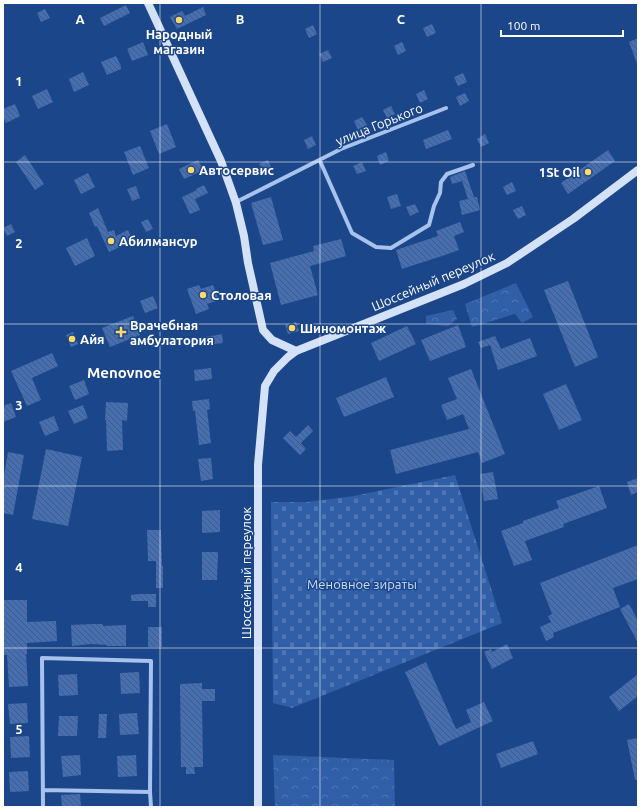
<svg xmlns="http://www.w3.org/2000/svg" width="641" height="810" font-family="Ubuntu,sans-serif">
<defs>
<pattern id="forest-crowns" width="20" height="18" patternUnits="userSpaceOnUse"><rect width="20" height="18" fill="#305ea7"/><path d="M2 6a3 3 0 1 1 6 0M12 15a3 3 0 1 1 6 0" fill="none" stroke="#4f76b4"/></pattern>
<pattern id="cemetery-stones" width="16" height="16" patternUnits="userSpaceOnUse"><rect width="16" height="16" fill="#305ea7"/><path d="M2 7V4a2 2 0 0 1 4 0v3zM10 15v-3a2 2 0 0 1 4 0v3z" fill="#4f76b4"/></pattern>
<pattern id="building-back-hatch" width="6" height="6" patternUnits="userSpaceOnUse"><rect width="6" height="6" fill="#456fb2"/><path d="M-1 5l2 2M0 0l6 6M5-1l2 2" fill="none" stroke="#495a75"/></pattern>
</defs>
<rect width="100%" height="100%" fill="#1c468a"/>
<path fill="url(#forest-crowns)" d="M516,283L533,317L522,323L515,314L472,327L465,304Z
M453,310L457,319L448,326L426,324V316Z
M273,755L394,760L395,807H275Z"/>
<path fill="url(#cemetery-stones)" d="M455,475L502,623L292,708L273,703L271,502H307L354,496Z"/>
<path fill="url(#building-back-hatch)" d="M126,5L130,13L104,26L100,18Z
M203,7L206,15L177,29L170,17L182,11L185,16Z
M45,9L50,18L41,22L37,13Z
M432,24L436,33L427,37L423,28Z
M313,25L317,34L309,38L305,29Z
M638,38V64H637L629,42Z
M143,42L148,55L132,61L127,49Z
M402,42L406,51L398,55L394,46Z
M328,50L332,58L323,62L319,54Z
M116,56L121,66V69L107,75L101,62Z
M83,72L89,85L74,92L69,79Z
M463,73L467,82L458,86L454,77Z
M47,89L53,102L38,109L32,96Z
M424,90L428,99L420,103L416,94Z
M465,93L469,101L460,106L456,97Z
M15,104L20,116L6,123L3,117V109Z
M391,106L395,114L387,118L383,110Z
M362,117L367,125L358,130L354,121Z
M167,124L176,147L159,154L150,131Z
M448,130L452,139L426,149L423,140Z
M485,134L489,143L481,147L477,139Z
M312,136L316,145L308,149L304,140Z
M140,146L149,168L133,175L124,152Z
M608,150L615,161L568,194L561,183Z
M386,152L389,161L380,165L377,156Z
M25,155L44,184L35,190L16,162Z
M198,160L204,170L184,179L179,169Z
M268,160L272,169L264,173L259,164Z
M362,162L366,171L357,174L353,166Z
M465,171L474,197H477L480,210L462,215L459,201L468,199L462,181L452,184L450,177Z
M88,173L95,187L81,194L74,180Z
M512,182L516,191L507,195L503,187Z
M204,185L208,193L195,199L200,210L190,214L182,197L197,190L196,189Z
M136,186L140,198L132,201L127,189Z
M397,194L401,206L391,209L387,197Z
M271,197L283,240L263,245L251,203Z
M415,204L419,212L410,216L406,207Z
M522,206L526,215L518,219L513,210Z
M98,208L108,232L114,230L116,236L128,230L133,241L109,252L97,226L95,227L89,213Z
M148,219L153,229L146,232L141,222Z
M460,222L464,232L454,236L459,250L445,255L402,269L396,250L438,236L436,231Z
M11,224L15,232L7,236L3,228Z
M87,238L95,256L75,266L66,248Z
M341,239L346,256L310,266L318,295L281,305L270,263L314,251L313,246Z
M568,281L598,357L575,367L544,290Z
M199,285L201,289L213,285L219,300L207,304L209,309L196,314L187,289Z
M153,296L158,308L145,313L140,301Z
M133,316L140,335L110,347L102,328Z
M296,322L299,331L288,334L285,325Z
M458,325L466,347L430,361L421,340Z
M407,326L416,344L379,361L371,343Z
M73,332L78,344L71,347L66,335Z
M222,334L223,343L207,345L206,337Z
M495,336L501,349L530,338L537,356L498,370L490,345L481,348L478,342Z
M52,353L58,366L32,378L41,400L27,406L11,371Z
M211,368L212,379L195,381L194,370Z
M471,369L505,454L482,463L478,452L396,474L390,450L469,429L463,414L447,420L441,405L457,399L448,378Z
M386,377L394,397L344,417L336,398Z
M84,380L89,394L75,400L69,386Z
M566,384L582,420L559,430L543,394Z
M209,399L210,409L207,410L211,443L199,445L195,411H193L192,401Z
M106,402L128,403L127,421L122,420L123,450L107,451L106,420H105Z
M11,403L16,417L3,422V406Z
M83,405L88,418L74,424L68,411Z
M54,416L59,430L45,436L39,422Z
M308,425L313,431L301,443L306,449L300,455L283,438L290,431L296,437Z
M46,449L82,457L68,526L32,519Z
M8,452L24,455L13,515L3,513V481Z
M211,458L213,479L201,481L198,459Z
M493,472L498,499L484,501L480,474Z
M638,478V492L631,495L627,482Z
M599,486L607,508L563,524L564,527L525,541L532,560L514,566L501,531L523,523V521L559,508L556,501Z
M220,510V532L202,533V511Z
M147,530H161L162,566H163V588H156V561H148Z
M638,545V579L613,588L620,607L553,633L554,637L546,641L540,627L551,622L548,616L552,614L540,583Z
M202,552H218L217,580H202Z
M139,594H156V607H148V601H131V595Z
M3,600H27V622L56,621L57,641L27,643V654H26L28,686L9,687L7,655H3Z
M629,604L638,621V643L620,609Z
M92,624H103V626L126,625V646H107V645L91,644L72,646L71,625Z
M148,627H162V647H148Z
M507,644L513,658L492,669L484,652L491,649L492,652Z
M426,662L456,729L471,722L466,710L484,702L493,721L439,746L405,672Z
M139,672L140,693L121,694L120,673Z
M77,674L78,695L59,696L58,675Z
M638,674V696L619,711L609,697Z
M202,683V689H215V701H202L203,767H194L195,774H186V767H181L180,684Z
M27,703L28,723L10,724L8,704Z
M137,713L139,734L120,735L119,714Z
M99,714H107L106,738H98Z
M59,716H78L77,736H58Z
M29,736L30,757L11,758L10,737Z
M638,738V780H635L627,740Z
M533,741L538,754L501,768L496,754Z
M80,755L81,775L63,777L61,756Z
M136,755L137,776L118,777L117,756Z
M28,771L29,791L10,792L9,772Z
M80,794L81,807H62L61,795Z"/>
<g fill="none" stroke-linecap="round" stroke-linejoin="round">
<path stroke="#a7c2ec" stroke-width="4" d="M320,161L352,233L376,247L391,248L429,225L434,206L440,193L441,182L447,174L473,165
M236,202L341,149L446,108
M43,790L150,792
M43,807L42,658L151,661L150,792L151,807"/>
<path stroke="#d3e1f9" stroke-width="8" d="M148,3L221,161L236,203L244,236L248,263L263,330L272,340L296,351
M258,807V465L265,386L274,371L288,357L296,351L464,284L507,263L573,219L638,170"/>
</g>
<path fill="none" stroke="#fff" stroke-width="1" stroke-opacity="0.55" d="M160,3V807M320,3V807M481,3V807M3,162H638M3,324H638M3,486H638M3,648H638"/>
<g fill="#fcda65" stroke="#1c468a" stroke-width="1.5">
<circle cx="179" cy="20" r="4"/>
<circle cx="191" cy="170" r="4"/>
<circle cx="588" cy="172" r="4"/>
<circle cx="111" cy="241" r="4"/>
<circle cx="203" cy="295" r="4"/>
<circle cx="292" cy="328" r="4"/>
<path d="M119 326h4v4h4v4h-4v4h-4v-4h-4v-4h4z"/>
<circle cx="72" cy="339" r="4"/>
</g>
<g text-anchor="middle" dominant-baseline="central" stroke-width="3" stroke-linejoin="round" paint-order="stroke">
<g font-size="13" font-weight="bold" fill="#fff" stroke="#1c468a" text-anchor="start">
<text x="179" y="34" text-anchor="middle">Народный<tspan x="179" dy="15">магазин</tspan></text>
<text x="199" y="170">Автосервис</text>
<text x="580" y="172" text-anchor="end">1St Oil</text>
<text x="119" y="241">Абилмансур</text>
<text x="211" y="295">Столовая</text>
<text x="130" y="325">Врачебная<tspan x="130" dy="15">амбулатория</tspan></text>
<text x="300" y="328">Шиномонтаж</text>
<text x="80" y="339">Айя</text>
</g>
<g font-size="13" fill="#fff" stroke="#1c468a">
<text transform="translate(379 124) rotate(-22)">улица Горького</text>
<text transform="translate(433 281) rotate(-23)">Шоссейный переулок</text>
<text transform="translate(246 573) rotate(-90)">Шоссейный переулок</text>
</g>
<g font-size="13" fill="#ccdef9" stroke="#1c468a">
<text x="362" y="584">Меновное зираты</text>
</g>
<g font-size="15" font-weight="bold" fill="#fff" stroke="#1c468a">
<text x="124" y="372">Menovnoe</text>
</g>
</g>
<g font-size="13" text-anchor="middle" font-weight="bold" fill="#fff" stroke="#1c468a" stroke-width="3" stroke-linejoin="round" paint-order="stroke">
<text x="80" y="24">A</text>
<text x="240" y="24">B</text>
<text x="401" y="24">C</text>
<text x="19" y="86">1</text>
<text x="19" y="248">2</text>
<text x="19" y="410">3</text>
<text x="19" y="572">4</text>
<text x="19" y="734">5</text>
</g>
<rect width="641" height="810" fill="none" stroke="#ffffff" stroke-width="8"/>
<path d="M501 30v6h122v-6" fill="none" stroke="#ffffff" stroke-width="2"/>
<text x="507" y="30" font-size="12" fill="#ffffff" stroke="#1c468a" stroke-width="3" paint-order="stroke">100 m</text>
</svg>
